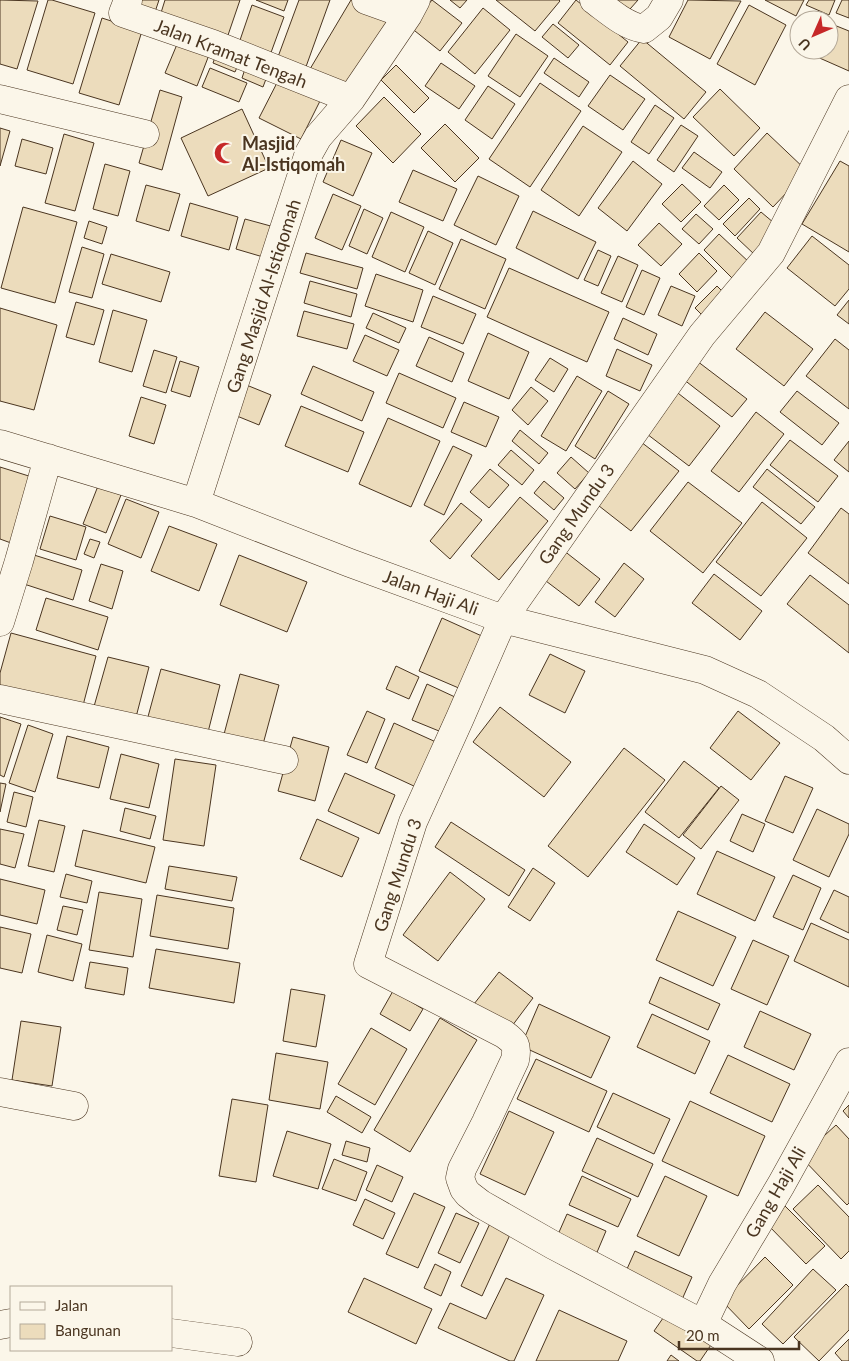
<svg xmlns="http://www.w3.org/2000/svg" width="849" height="1361" font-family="Lato,sans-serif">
<rect width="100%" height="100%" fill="#fbf6e9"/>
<path fill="#ecdcbc" stroke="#4a3520" d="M0,0L38,1L17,69L0,64Z
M48,0H52L95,13L73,84L27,70Z
M131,0H159L155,12Z
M165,0H240L226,41L160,16Z
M256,0H288L284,11Z
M299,0H330L303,75L275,65Z
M351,0H359L391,19L348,92L310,69Z
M432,0L462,23L440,51L410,27Z
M450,0H467L460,8Z
M496,0H559L560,1L535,31Z
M576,0L628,42L610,65L558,23Z
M605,0H638L623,17Z
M688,0L741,1L710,59L669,37Z
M765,0H804L796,16Z
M809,0H835L829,15L806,5Z
M842,0H849V18L836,13Z
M252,5L284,17L269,58L238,46Z
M749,5L786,25L755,85L717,64Z
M483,8L510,30L475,74L448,52Z
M102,18L142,31L119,105L79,93Z
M829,23L849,31V71L815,56L818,50H829Z
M553,24L579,45L568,58L542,37Z
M516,34L548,56L520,97L488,76Z
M642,39L706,92L684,119L620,66Z
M178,42L209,55L197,86L165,73Z
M218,49L241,58L235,72L213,63Z
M554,58L589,82L579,97L544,73Z
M247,63L269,71L263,87L242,78Z
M441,63L475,86L459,109L425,86Z
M396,65L429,98L414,113L381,80Z
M210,68L247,83L239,102L202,87Z
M281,75L323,95L301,139L259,118Z
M610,75L645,99L623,130L588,106Z
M540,83L581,111L530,187L489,159Z
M488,86L515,104L492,139L465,120Z
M720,89L760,128L734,156L693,117Z
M160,90L182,97L162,170L139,163Z
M384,97L421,134L393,163L356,126Z
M655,105L674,118L649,154L631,142Z
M242,109L269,168L208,196L181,138Z
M445,124L479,158L455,182L421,148Z
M681,125L698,136L674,172L657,160Z
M583,126L622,152L579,216L541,190Z
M0,128L10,131L0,166Z
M767,133L807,171L773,207L734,169Z
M64,134L94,143L75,211L45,203Z
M22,139L53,148L46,174L15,166Z
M341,140L372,153L353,196L323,182Z
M694,152L722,172L710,188L682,168Z
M633,161L662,184L627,231L598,208Z
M840,161L849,166V252L802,224Z
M105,164L130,171L118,216L93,209Z
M413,170L457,189L443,221L399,202Z
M478,176L519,196L496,245L454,225Z
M682,184L701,202L681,222L662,204Z
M146,185L180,194L169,231L136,221Z
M724,185L739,200L719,220L704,206Z
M333,194L361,206L342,250L315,238Z
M749,198L760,209L735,236L723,224Z
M190,203L238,217L229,250L181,236Z
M23,207L77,222L55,303L1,288Z
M364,209L383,218L367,254L349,246Z
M533,211L596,242L578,279L516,248Z
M391,212L424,227L405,272L372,257Z
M761,212L780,228L755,255L737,238Z
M696,214L713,229L699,244L682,229Z
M245,219L278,228L270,259L236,249Z
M89,221L107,227L102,244L84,238Z
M659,223L682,244L661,266L638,245Z
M428,231L453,243L435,285L409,273Z
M719,234L751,264L735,281L704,250Z
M812,236L849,265V289L835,306L787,268Z
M461,239L506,259L485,309L439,289Z
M82,247L104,254L92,298L69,292Z
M598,250L611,256L598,286L584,280Z
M306,253L363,268L357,289L300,273Z
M699,253L717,271L697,292L679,274Z
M111,254L170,272L161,302L102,284Z
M618,256L638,265L622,302L601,293Z
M509,268L609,312L587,362L487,317Z
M642,270L660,278L644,315L626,307Z
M376,274L423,290L413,322L365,306Z
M310,281L357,294L351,317L304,303Z
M671,286L695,296L682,326L658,315Z
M717,286L728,297L707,320L695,308Z
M433,296L476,314L463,344L421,327Z
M849,300V324L837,315Z
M76,302L104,310L94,345L66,337Z
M0,308L57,325L34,410L0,401Z
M113,310L147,320L132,372L99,362Z
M304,311L354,324L347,349L297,336Z
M765,312L813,349L784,386L736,349Z
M373,313L406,328L399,343L366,328Z
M623,318L657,334L648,355L614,339Z
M488,333L529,352L509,399L468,381Z
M365,335L399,350L387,376L353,361Z
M429,337L464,353L452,382L416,366Z
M835,339L849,350V409L806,376Z
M617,349L652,365L640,391L606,376Z
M154,350L177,357L166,393L143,386Z
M550,358L568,369L554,392L535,380Z
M180,361L199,367L190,397L171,391Z
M697,361L747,399L732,417L683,379Z
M313,366L374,392L362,421L301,394Z
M399,373L456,398L443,428L386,403Z
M577,376L602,391L566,451L541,436Z
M244,384L271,395L259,425L232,414Z
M531,387L548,401L528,425L512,410Z
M674,390L720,426L689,466L643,431Z
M608,391L629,404L595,459L575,446Z
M797,391L839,423L822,445L780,412Z
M141,397L166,405L154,444L129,436Z
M464,402L499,417L486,447L451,432Z
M301,406L364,432L348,472L285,446Z
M756,412L784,434L739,492L711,471Z
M388,418L440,441L411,507L359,484Z
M520,430L548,453L539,464L512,441Z
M790,440L838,476L818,502L770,465Z
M849,441V472L834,460Z
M641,442L679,471L631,531L594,502Z
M453,446L472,455L444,515L424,505Z
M511,450L534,470L522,485L498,465Z
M571,457L589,473L575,489L557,473Z
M0,467L32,477L11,543L0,539Z
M490,469L509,485L489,508L470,492Z
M767,469L815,507L801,524L753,487Z
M544,481L564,498L554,510L534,493Z
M688,482L742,523L703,573L650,531Z
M98,486L121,495L106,533L83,524Z
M520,497L548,521L499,580L471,556Z
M126,499L159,512L141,558L108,544Z
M762,502L807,538L761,596L716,562Z
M461,503L482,520L450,559L430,541Z
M841,508L849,514V584L808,553Z
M50,516L86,527L76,560L40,549Z
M169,526L217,544L199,591L151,571Z
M90,539L100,542L94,558L84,554Z
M563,550L600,579L579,606L542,578Z
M34,555L82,570L73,600L24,584Z
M239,555L307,582L287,632L220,605Z
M624,563L644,579L615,617L595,602Z
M101,564L123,571L112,609L89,601Z
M714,574L762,611L740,640L692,603Z
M810,575L849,605V653L787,604Z
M46,598L108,617L98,650L36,630Z
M442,618L484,637L461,689L419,671Z
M11,633L96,656L81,713L0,691V673Z
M550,654L585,671L565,713L529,695Z
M108,657L149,667L135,721L93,710Z
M396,666L419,677L409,699L386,689Z
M161,669L220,685L206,740L146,724Z
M240,674L279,685L262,748L223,738Z
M427,684L455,697L439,731L412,720Z
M500,707L571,762L544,797L473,742Z
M367,711L385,719L367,763L347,755Z
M738,711L780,743L751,780L710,748Z
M0,717L21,724L4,777L0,775Z
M394,723L436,742L416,787L375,768Z
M28,725L53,734L35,792L9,783Z
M67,736L109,747L99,788L57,778Z
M293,737L329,747L315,801L278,791Z
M624,748L665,780L588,877L548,846Z
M121,754L159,764L149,808L110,799Z
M175,759L216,765L204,846L163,840Z
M684,761L719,788L679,838L645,812Z
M345,773L395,795L379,834L328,811Z
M785,776L813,788L793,833L765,821Z
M0,783L6,784L0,812Z
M721,786L739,800L701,849L683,835Z
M14,792L33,797L26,827L7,822Z
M125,808L156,816L150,839L120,831Z
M817,809L849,824V834L829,877L793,860Z
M742,814L765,824L753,852L730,841Z
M317,819L359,838L342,877L300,859Z
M39,820L65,826L54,872L28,866Z
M451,822L525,870L509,896L435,847Z
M644,824L695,858L677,885L626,852Z
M0,829L24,834L15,868L0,864Z
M83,830L155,847L146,883L75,866Z
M717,851L775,877L755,921L697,894Z
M169,866L237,877L232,901L165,889Z
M533,868L555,883L530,921L508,907Z
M450,872L485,899L438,961L403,935Z
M66,874L92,881L87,903L60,897Z
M793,875L821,888L803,930L773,917Z
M0,879L45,890L37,924L0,915Z
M834,890L849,897V933L820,919Z
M99,892L142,899L133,957L89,950Z
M157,895L234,908L228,949L150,936Z
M63,906L83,910L77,935L57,930Z
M678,911L736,937L713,986L656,960Z
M811,923L849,940V987L794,961Z
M0,927L31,934L22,973L0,968Z
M47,935L82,944L73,981L38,972Z
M753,940L789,956L767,1005L731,989Z
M156,949L240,963L234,1003L149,988Z
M90,962L128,968L124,995L85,988Z
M499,972L533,998L509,1030L474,1004Z
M660,977L720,1004L708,1030L649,1003Z
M291,989L325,995L316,1047L283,1041Z
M393,991L423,1009L410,1031L380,1014Z
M539,1004L610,1037L591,1078L521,1046Z
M760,1011L811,1034L794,1070L744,1047Z
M652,1014L710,1041L695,1074L637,1047Z
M440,1018L477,1040L410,1152L374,1130Z
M21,1021L61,1027L52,1086L12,1080Z
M371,1028L407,1049L375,1105L338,1084Z
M276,1053L328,1062L320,1109L269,1100Z
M728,1055L790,1084L772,1122L710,1093Z
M536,1059L607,1091L589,1132L517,1099Z
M613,1093L670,1119L654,1154L597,1127Z
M336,1096L371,1117L362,1133L327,1112Z
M232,1099L268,1105L256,1182L219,1176Z
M690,1101L765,1136L738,1196L662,1161Z
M849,1105V1118L843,1111Z
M509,1111L554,1132L525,1195L480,1174Z
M836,1125L849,1139V1203L847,1205L801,1157Z
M287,1131L331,1144L318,1189L273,1176Z
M597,1138L653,1164L638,1197L582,1171Z
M346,1141L370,1148L367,1162L342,1155Z
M334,1159L367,1172L356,1201L322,1189Z
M377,1165L403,1177L392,1202L366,1190Z
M582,1176L631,1199L618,1227L569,1205Z
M665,1176L707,1196L679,1256L637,1236Z
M818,1185L849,1217V1251L841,1259L793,1209Z
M414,1193L445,1207L418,1268L386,1254Z
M365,1199L395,1213L383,1239L353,1225Z
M785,1206L825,1246L806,1264L767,1224Z
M456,1213L479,1223L460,1263L438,1253Z
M567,1214L606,1231L595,1257L556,1239Z
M493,1217L514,1226L482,1296L461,1286Z
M635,1251L692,1277L680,1304L623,1278Z
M765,1257L793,1285L749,1329L722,1301Z
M435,1264L451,1272L441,1296L424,1288Z
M813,1269L836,1290L783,1344L762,1324Z
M364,1278L432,1309L416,1344L348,1312Z
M506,1278L544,1295L514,1361H510L438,1328L450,1303L486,1319Z
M846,1284L849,1287V1330L819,1361L794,1337Z
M559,1310L627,1341L618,1361H536Z
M668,1311L713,1342L700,1361H697L654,1331Z
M849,1339V1361H842L835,1353Z
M671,1355L679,1361H667Z"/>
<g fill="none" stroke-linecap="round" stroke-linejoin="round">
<g stroke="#4a3520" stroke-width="29">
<path id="minor" d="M128,0L123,13L213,44L351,99
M366,0L408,15
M594,0C609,11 625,26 644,29L659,17L669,0
M0,99L145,134
M0,444L196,503L350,563L503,619L705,670L758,694L824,738L849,760
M196,503L281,238L309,153L318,137L351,99L408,15L416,0
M0,622L19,561L48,458
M0,699L284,760
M0,1092L74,1106
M703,1324L722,1284L781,1185L849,1062
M0,1325L11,1323
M171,1333L238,1342
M760,1361L703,1324L553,1245L481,1204L468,1194L464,1189L460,1178L462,1169L486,1122L515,1060C518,1045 515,1042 504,1034L368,964L413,822L460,718L503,619L702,335L771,253L849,99"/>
</g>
<use href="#minor" stroke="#fbf6e9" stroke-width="28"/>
</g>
<defs>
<g id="mosque-bare" transform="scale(1.725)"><path d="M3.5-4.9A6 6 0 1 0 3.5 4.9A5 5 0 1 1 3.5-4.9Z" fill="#c62828" stroke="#fbf6e9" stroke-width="2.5" paint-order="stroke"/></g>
</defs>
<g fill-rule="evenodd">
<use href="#mosque-bare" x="225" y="153"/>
</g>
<g text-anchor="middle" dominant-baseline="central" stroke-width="4" stroke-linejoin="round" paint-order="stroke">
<g font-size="18" fill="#4a3520" stroke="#fbf6e9">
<text transform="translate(231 53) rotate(21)">Jalan Kramat Tengah</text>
<text transform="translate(263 296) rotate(-72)">Gang Masjid Al-Istiqomah</text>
<text transform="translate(576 514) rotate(-55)">Gang Mundu 3</text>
<text transform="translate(431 592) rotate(20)">Jalan Haji Ali</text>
<text transform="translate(397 875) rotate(-72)">Gang Mundu 3</text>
<text transform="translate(775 1192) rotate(-60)">Gang Haji Ali</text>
</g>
<g font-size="18" font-weight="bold" fill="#4a3520" stroke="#fbf6e9" text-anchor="start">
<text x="242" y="143">Masjid<tspan x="242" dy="21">Al-Istiqomah</tspan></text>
</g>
</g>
<rect x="10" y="1286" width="162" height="65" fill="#fbf6e9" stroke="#b4a999"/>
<rect x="20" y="1302" width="25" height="8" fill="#fbf6e9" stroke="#b4a999"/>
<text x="55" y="1311" font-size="15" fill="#4a3520">Jalan</text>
<rect x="20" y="1324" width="25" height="15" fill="#ecdcbc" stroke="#b4a999"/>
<text x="55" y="1336" font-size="15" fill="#4a3520">Bangunan</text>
<g transform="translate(814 35) rotate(225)"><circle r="24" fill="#fbf6e9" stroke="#b4a999"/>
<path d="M0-4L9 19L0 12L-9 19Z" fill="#c62828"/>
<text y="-8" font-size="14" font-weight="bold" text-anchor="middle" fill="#4a3520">U</text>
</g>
<path d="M679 1341v8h120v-8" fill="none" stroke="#4a3520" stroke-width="2.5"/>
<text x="686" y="1341" font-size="15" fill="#4a3520" stroke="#fbf6e9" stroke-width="4" paint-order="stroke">20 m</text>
</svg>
